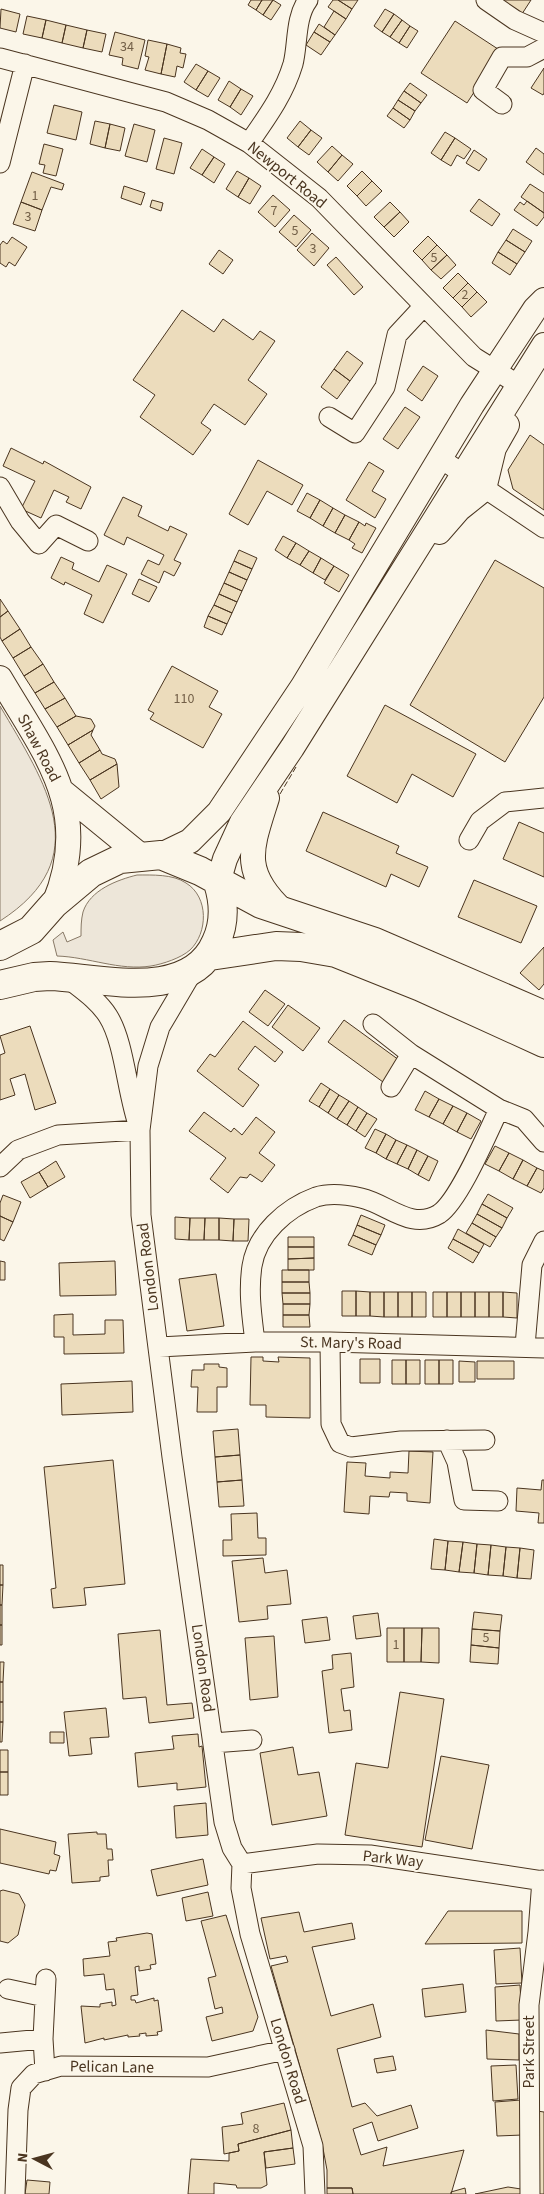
<svg xmlns="http://www.w3.org/2000/svg" width="544" height="2194" font-family="'Source Sans 3',sans-serif">
<rect width="100%" height="100%" fill="#fbf6e9"/>
<path fill="#ede6d9" stroke="#887966" d="M0,706C45,783 98,858 0,921Z
M137,875C152,875 173,874 186,883C209,897 208,933 190,950C181,958 163,964 151,966C119,971 89,957 57,956L53,940L63,932L67,942L81,936C81,928 81,920 83,912C90,890 117,880 137,875Z"/>
<path fill="#ecdcbc" stroke="#4a3520" d="M251,0H262L256,10L248,5Z
M262,0H273L263,15L256,10Z
M273,0L281,5L271,20L263,15Z
M333,0H338L352,9L346,19L328,7Z
M338,0H358L352,9Z
M494,0H531L520,17Z
M1,9L20,14L16,32L0,28Z
M385,9L394,14L382,32L374,26Z
M334,11L346,19L335,35L324,27Z
M394,14L402,20L390,37L382,32Z
M27,16L46,20L42,38L23,34Z
M46,20L66,25L62,43L42,38Z
M402,20L410,26L399,43L390,37Z
M455,21L501,51L467,103L421,73Z
M319,24L335,35L330,42L314,32Z
M66,25L87,30L83,48L62,43Z
M410,26L418,31L407,48L399,43Z
M87,30L106,34L102,52L83,48Z
M115,32L145,40L138,69L122,65L123,58L109,55Z
M314,32L330,42L321,55L306,45Z
M148,40L167,44L161,74L145,70L149,57L145,56Z
M167,44L181,48L180,53L186,54L183,68L177,66L175,77L161,74Z
M196,64L208,71L196,90L184,82Z
M544,68V93L543,95L531,88Z
M208,71L220,78L208,97L196,90Z
M229,81L241,89L230,107L218,100Z
M410,83L427,95L421,103L404,91Z
M241,89L253,96L241,115L230,107Z
M404,91L421,103L415,111L398,100Z
M398,100L415,111L410,120L393,108Z
M54,105L82,112L76,140L47,133Z
M393,108L410,120L404,128L387,116Z
M95,121L110,124L105,148L90,144Z
M300,121L311,130L298,147L287,138Z
M110,124L125,128L120,151L105,148Z
M134,124L155,130L147,162L125,156Z
M311,130L322,138L309,155L298,147Z
M445,132L455,138L441,160L431,153Z
M164,138L182,143L174,174L156,169Z
M455,138L471,149L464,159L457,155L451,166L441,160Z
M44,144L63,149L56,176L43,173L45,165L39,164Z
M332,146L342,155L328,172L317,162Z
M536,148L544,154V175L526,162Z
M202,149L214,157L202,175L190,168Z
M474,150L487,159L479,171L466,163Z
M342,155L353,164L338,181L328,172Z
M214,157L225,164L214,183L202,175Z
M237,171L249,178L238,197L226,189Z
M362,171L372,181L357,196L347,186Z
M32,172L64,184L62,190L51,187L42,210L21,202Z
M249,178L261,186L250,204L238,197Z
M372,181L382,191L366,206L357,196Z
M530,184L544,193V213L521,197Z
M124,186L145,193L141,205L121,198Z
M273,195L290,210L275,227L258,212Z
M479,199L500,214L492,226L470,211Z
M152,200L163,203L161,211L150,207Z
M527,201L544,213V217L537,226L514,210L520,202L524,205Z
M21,202L42,210L35,231L13,224Z
M390,202L400,212L384,227L374,217Z
M400,212L409,222L394,237L384,227Z
M294,215L311,230L296,247L279,232Z
M513,229L532,241L525,252L506,240Z
M312,233L329,248L314,266L297,250Z
M428,236L437,245L422,260L413,251Z
M12,237L27,247L15,266L9,262L6,267L0,263V245L3,241L7,244Z
M506,240L525,252L517,264L498,252Z
M437,245L447,255L431,270L422,260Z
M219,250L233,260L223,274L209,264Z
M498,252L517,264L510,275L492,263Z
M447,255L456,265L441,279L431,270Z
M336,257L363,287L354,295L327,265Z
M458,273L468,283L453,298L443,288Z
M468,283L477,292L462,307L453,298Z
M477,292L487,302L471,317L462,307Z
M182,310L214,332L223,319L253,340L260,331L275,341L248,380L267,394L245,425L214,404L201,423L211,430L193,455L140,417L155,395L133,380Z
M347,351L363,363L350,381L334,369Z
M423,366L438,376L422,401L407,390Z
M334,369L350,381L337,399L321,387Z
M405,407L420,417L398,449L383,439Z
M530,435L544,445V510L513,489L508,470Z
M11,448L43,464L44,461L91,487L81,509L66,502L69,497L54,490L41,518L21,509L35,481L3,466Z
M258,460L303,485L292,505L267,491L248,525L229,514Z
M369,462L384,471L372,491L386,499L375,518L346,500Z
M307,493L320,500L310,518L297,511Z
M123,497L142,506L138,516L168,531L170,526L187,534L174,560L181,563L174,576L164,571L159,583L141,574L148,560L159,565L164,555L127,537L124,545L104,535Z
M320,500L333,508L323,526L310,518Z
M333,508L345,515L335,533L323,526Z
M345,515L359,522L349,540L335,533Z
M359,522L365,526L366,523L376,528L362,553L352,548L355,544L349,540Z
M283,536L296,543L287,558L275,550Z
M296,543L309,551L300,565L287,558Z
M239,550L257,558L252,569L234,561Z
M309,551L321,558L313,573L300,565Z
M61,557L74,563L72,569L99,582L107,565L127,574L103,623L84,614L92,595L65,582L64,585L51,578Z
M321,558L334,566L325,580L313,573Z
M495,560L544,588V697L505,762L410,705Z
M234,561L252,569L247,580L229,572Z
M334,566L349,575L339,592L324,583Z
M229,572L247,580L242,591L224,583Z
M139,579L157,587L149,602L132,594Z
M224,583L242,591L237,602L219,594Z
M219,594L237,602L232,613L214,605Z
M0,599L8,611L0,617Z
M214,605L232,613L227,624L208,616Z
M8,611L20,629L2,641L0,637V617Z
M208,616L227,624L222,635L204,627Z
M20,629L31,647L13,658L2,641Z
M31,647L43,664L24,676L13,658Z
M43,664L54,682L35,693L24,676Z
M172,666L218,691L209,707L222,714L203,748L150,719L154,713L148,710Z
M54,682L65,698L45,709L35,693Z
M65,698L76,716L57,727L45,709Z
M385,705L476,754L453,797L412,774L397,803L347,776Z
M76,716L91,719L95,726L93,730L68,745L57,727Z
M93,730L91,735L100,750L79,763L68,745Z
M100,750L102,754L115,759L117,764L90,780L79,763Z
M117,764L119,787L101,799L90,780Z
M323,812L399,846L396,853L428,867L419,887L391,874L386,887L306,851Z
M519,822L544,833V877L503,859Z
M474,880L537,906L521,943L458,917Z
M544,947V984L539,990L520,973Z
M265,990L285,1004L268,1026L249,1012Z
M288,1005L320,1028L303,1051L272,1027Z
M344,1020L399,1060L383,1082L328,1042Z
M243,1021L283,1052L275,1062L255,1046L238,1069L259,1085L243,1107L197,1071L210,1054L215,1057Z
M30,1026L56,1103L35,1110L25,1074L10,1079L15,1095L0,1100V1055L5,1053L0,1036Z
M321,1083L330,1089L319,1107L309,1101Z
M330,1089L339,1095L328,1113L319,1107Z
M425,1091L439,1099L429,1117L415,1110Z
M339,1095L349,1101L337,1119L328,1113Z
M439,1099L453,1106L443,1124L429,1117Z
M349,1101L358,1107L347,1125L337,1119Z
M453,1106L467,1113L457,1132L443,1124Z
M358,1107L367,1113L356,1131L347,1125Z
M204,1112L231,1132L234,1128L242,1135L256,1117L275,1132L259,1153L275,1165L262,1182L250,1174L247,1178L240,1177L228,1193L210,1179L226,1158L189,1131Z
M367,1113L377,1119L365,1137L356,1131Z
M467,1113L481,1121L471,1139L457,1132Z
M375,1129L386,1134L376,1153L365,1148Z
M386,1134L396,1140L386,1159L376,1153Z
M396,1140L407,1145L397,1164L386,1159Z
M407,1145L417,1150L408,1169L397,1164Z
M495,1146L509,1153L499,1171L485,1164Z
M417,1150L428,1156L418,1175L408,1169Z
M509,1153L523,1160L513,1179L499,1171Z
M428,1156L438,1161L429,1181L418,1175Z
M523,1160L537,1168L527,1186L513,1179Z
M56,1161L65,1177L48,1187L39,1172Z
M537,1168L544,1171V1188L541,1193L527,1186Z
M39,1172L48,1187L30,1198L21,1182Z
M488,1194L513,1208L507,1218L482,1204Z
M3,1195L21,1202L13,1222L0,1216V1203Z
M482,1204L507,1218L502,1228L477,1214Z
M477,1214L502,1228L496,1237L472,1223Z
M361,1215L385,1225L381,1235L357,1225Z
M0,1216L13,1222L4,1241L0,1239Z
M175,1217L190,1218L189,1240L175,1239Z
M190,1218H205L204,1240H189Z
M205,1218H219V1240H204Z
M219,1218L234,1219L233,1241L219,1240Z
M234,1219H249L248,1241H233Z
M472,1223L496,1237L490,1247L466,1233Z
M357,1225L381,1235L376,1245L353,1235Z
M458,1229L484,1244L479,1253L453,1239Z
M353,1235L376,1245L372,1255L348,1245Z
M288,1237H314V1247H288Z
M453,1239L479,1253L473,1263L448,1248Z
M288,1247H314V1258L288,1259Z
M314,1258V1270H288V1259Z
M0,1261L5,1262V1280H0Z
M115,1261L116,1295L60,1296L59,1263Z
M282,1270H309V1282H282Z
M216,1274L224,1326L187,1331L179,1279Z
M282,1282H309L310,1293H282Z
M342,1291H356V1316H342Z
M356,1291L370,1292V1316H356Z
M370,1292H384V1317L370,1316Z
M384,1292H398V1317H384Z
M398,1292H412V1317H398Z
M412,1292H426V1317H412Z
M433,1292H447V1317H433Z
M447,1292H461V1317H447Z
M461,1292H475V1317H461Z
M475,1292H489V1317H475Z
M489,1292H503V1317H489Z
M503,1292L517,1293V1318L503,1317Z
M282,1293H310V1304H283Z
M283,1304H310L309,1315H283Z
M73,1314V1335L105,1334V1320H123L124,1353L64,1354V1337H54V1315Z
M283,1315H309L310,1327H283Z
M251,1357H263V1361L279,1362L278,1357L310,1358V1418L266,1417V1405H250Z
M360,1359H380V1383H360Z
M392,1360H406V1384H392Z
M406,1360H420V1384H406Z
M425,1360H439V1384H425Z
M439,1360H453V1384H439Z
M459,1361L475,1362V1382H459Z
M477,1361H514V1379H477Z
M204,1364H219V1367L227,1368V1387H217V1412H197L198,1387H191L192,1370H204Z
M132,1381L133,1412L62,1415L61,1384Z
M238,1429L240,1455L215,1457L213,1431Z
M409,1451L433,1452L430,1503L407,1501V1493L390,1492L389,1497L370,1496L369,1514L344,1512L347,1462L366,1463L365,1476L390,1478V1472L408,1473Z
M240,1455L242,1480L217,1482L215,1457Z
M113,1460L125,1584L84,1588L86,1605L53,1608L51,1589L56,1588L44,1467Z
M242,1480L244,1506L219,1507L217,1482Z
M542,1480H544V1523H538L539,1513L516,1511L517,1488L541,1490Z
M257,1513L258,1538H266V1555L223,1556V1540H232L231,1514Z
M434,1539L448,1541L445,1570L431,1569Z
M448,1541L463,1542L459,1572L445,1570Z
M463,1542L477,1544L474,1573L459,1572Z
M477,1544L491,1545L488,1575L474,1573Z
M491,1545L506,1547L503,1576L488,1575Z
M506,1547L520,1548L517,1578L503,1576Z
M520,1548L534,1550L531,1579L517,1578Z
M263,1558L265,1573L287,1570L291,1604L267,1606L268,1619L239,1622L232,1561Z
M0,1565H3V1585H0Z
M0,1585H3L2,1605H0Z
M0,1605H2V1625H0Z
M474,1612L502,1615L500,1631L472,1629Z
M378,1613L381,1636L356,1639L353,1616Z
M327,1617L330,1640L305,1643L302,1620Z
M0,1625H2V1645H0Z
M387,1628H404V1662H387Z
M404,1628H422L421,1662H404Z
M422,1628H439V1663L421,1662Z
M472,1629L500,1631L499,1648L471,1645Z
M160,1630L167,1705L192,1703L194,1718L149,1723L146,1697L123,1699L118,1634Z
M274,1636L278,1697L250,1700L245,1638Z
M471,1645L499,1648L498,1664L470,1662Z
M351,1653L354,1687L341,1689L344,1711L350,1710L352,1730L329,1733L322,1671L333,1669L332,1655Z
M0,1662H4L3,1682H0Z
M0,1682H3V1702H0Z
M400,1692L444,1699L422,1847L345,1835L356,1763L388,1768Z
M0,1702H3V1722H0Z
M106,1708L109,1737L90,1738L92,1754L69,1756L64,1712Z
M0,1722H3L2,1742H0Z
M50,1732H64V1743H50Z
M198,1734L199,1747L202,1746L206,1787L177,1790V1783L138,1787L135,1753L174,1749L172,1736Z
M293,1747L298,1775L319,1772L327,1816L272,1825L260,1753Z
M0,1750H8V1772H0Z
M441,1756L489,1765L472,1849L425,1840Z
M0,1772H8V1795H0Z
M206,1803L208,1835L176,1838L174,1806Z
M0,1829L56,1842L54,1854L60,1856L56,1871L50,1870L49,1874L0,1863Z
M97,1832V1834H106L107,1849H112L113,1860H108L109,1876L100,1877V1881L72,1883L68,1834Z
M203,1859L208,1885L157,1896L151,1870Z
M3,1890L19,1894L25,1905L18,1935L8,1943L0,1941V1891Z
M208,1892L213,1916L186,1921L182,1898Z
M448,1911H522V1943L425,1944Z
M299,1912L304,1932L352,1923L355,1939L312,1947L331,2016L373,2004L381,2037L337,2049L352,2107L365,2103L377,2116L411,2105L418,2128L378,2141L372,2122L353,2129L361,2155L387,2147L383,2166L464,2150L451,2194H353L352,2188H327V2170L322,2143L271,1966L288,1962L286,1956L270,1959L261,1918Z
M226,1915L258,2017L253,2031L212,2041L206,2017L223,2013L222,2007L215,2009L208,1978L216,1976L201,1921Z
M147,1933L152,1934L156,1964L150,1965L151,1969L139,1971V1966L135,1967L138,1995L131,1996V2000H135L136,2003L154,1998V2001L158,2000L162,2031L157,2032L158,2035L146,2036V2033L139,2034L140,2036L128,2037V2035L104,2040V2038L85,2043L81,2006L100,2007V2004L112,2002V2006L116,2005L114,1989L106,1990L104,1974L84,1976L83,1959L110,1956L108,1942L117,1941L116,1938Z
M520,1948L522,1983L496,1984L494,1950Z
M463,1984L466,2012L425,2017L422,1989Z
M520,1985L522,2020L496,2021L495,1987Z
M486,2030L519,2034V2060L487,2059Z
M393,2056L396,2070L377,2073L374,2059Z
M516,2065L518,2099L493,2101L491,2066Z
M521,2100L523,2135L497,2136L495,2102Z
M284,2103L291,2130L238,2144L239,2151L224,2154L222,2127L243,2124L241,2113Z
M537,2111L544,2112V2194H534Z
M291,2130L293,2148L264,2152L267,2185L261,2188H237L236,2185L214,2183V2194H188L191,2159L229,2161V2153L239,2151L238,2144Z
M293,2148L295,2164L266,2168L264,2152Z
M27,2180L50,2182L49,2194H25Z
M508,2187L521,2189V2194H475Z
M327,2188H352L353,2194H327Z
M465,2188L466,2194H451V2192Z"/>
<g fill="none" stroke-linecap="round" stroke-linejoin="round">
<g stroke="#4a3520" stroke-width="21">
<path id="minor" d="M486,0L515,20L544,33
M0,58L166,102L208,120L249,143L319,198L474,357L519,385
M502,104L483,90L502,57H527L544,48
M249,143C267,117 284,94 293,64C298,45 295,17 308,0
M0,163L25,64
M329,417L355,433L385,387L397,335L423,307
M441,459L544,528
M0,487L20,521L39,544L56,525L88,541
M469,840L480,821L505,802L544,798
M193,971L160,1027L148,1066L140,1130L141,1215L172,1457L224,1822L232,1848L242,1864L241,1888L250,1934L313,2146L315,2194
M66,977C81,989 98,1000 108,1016C125,1043 127,1095 139,1127
M373,1024L411,1054L391,1087
M411,1054L499,1109L524,1119L544,1142
M0,1167L18,1150L58,1135L140,1130
M255,1342C252,1317 248,1292 252,1266C257,1234 286,1208 316,1197C329,1193 348,1195 361,1198C388,1204 411,1231 439,1214C459,1201 488,1132 499,1109
M330,1342L331,1424L340,1443L351,1447L401,1441L485,1440
M525,1346L532,1265L544,1241
M159,1347L255,1342H330L544,1348
M447,1440L457,1462L464,1500L498,1501
M213,1743L252,1740
M242,1864L318,1854L370,1855L544,1881
M8,1989L45,1997
M0,2043L43,2039
M45,2071L43,2039L46,1979
M15,2194L18,2110L21,2088L34,2074L61,2066L208,2067L285,2050
M530,2194L529,2005L538,1932L542,1880"/>
</g>
<g stroke="#4a3520" stroke-width="26">
<path id="major" d="M439,532L459,509L484,489L494,448L507,425
M0,678C46,756 93,810 54,904
M63,792L140,855
M267,798C251,849 240,871 284,912
M161,855L190,841L219,812L303,686L472,405L535,309L544,300
M218,883L225,859L242,822L292,748L544,345"/>
</g>
<g stroke="#4a3520" stroke-width="30">
<path id="highway" d="M0,946L31,930L54,904L91,873L120,859L161,855L200,871L261,904L375,942L544,1015
M210,956L276,946L301,947L336,953L421,987L544,1043
M0,985L34,977L50,976C101,978 190,1003 216,942C225,923 224,902 218,883"/>
</g>
<use href="#minor" stroke="#fbf6e9" stroke-width="19"/>
<use href="#major" stroke="#fbf6e9" stroke-width="24"/>
<use href="#highway" stroke="#fbf6e9" stroke-width="28"/>
<path stroke="#4a3520" stroke-width="1" stroke-dasharray="6 2.5" stroke-linecap="butt" d="M280,794L296,767"/>
</g>
<g text-anchor="middle" dominant-baseline="central" stroke-width="4" stroke-linejoin="round" paint-order="stroke">
<g font-size="14" fill="#725f47">
<text x="127" y="47">34</text>
<text x="35" y="196">1</text>
<text x="274" y="211">7</text>
<text x="28" y="217">3</text>
<text x="295" y="231">5</text>
<text x="313" y="249">3</text>
<text x="434" y="258">5</text>
<text x="465" y="295">2</text>
<text x="184" y="699">110</text>
<text x="486" y="1638">5</text>
<text x="396" y="1645">1</text>
<text x="256" y="2129">8</text>
</g>
<g font-size="16" fill="#4a3520" stroke="#fbf6e9">
<text transform="translate(287 175) rotate(39)">Newport Road</text>
<text transform="translate(39 748) rotate(62)">Shaw Road</text>
<text transform="translate(148 1267) rotate(-97)">London Road</text>
<text transform="translate(351 1343) rotate(1)">St. Mary's Road</text>
<text transform="translate(203 1668) rotate(82)">London Road</text>
<text transform="translate(393 1859) rotate(6)">Park Way</text>
<text transform="translate(529 2052) rotate(-90)">Park Street</text>
<text transform="translate(288 2061) rotate(73)">London Road</text>
<text transform="translate(112 2067) rotate(1)">Pelican Lane</text>
</g>
</g>
<g transform="translate(35 2159) rotate(276)" stroke="#fbf6e9" stroke-width="4" paint-order="stroke">
<path d="M0-4L9 19L0 12L-9 19Z" fill="#4a3520"/>
<text y="-8" font-size="14" font-weight="bold" text-anchor="middle" fill="#4a3520">N</text>
</g>
</svg>
